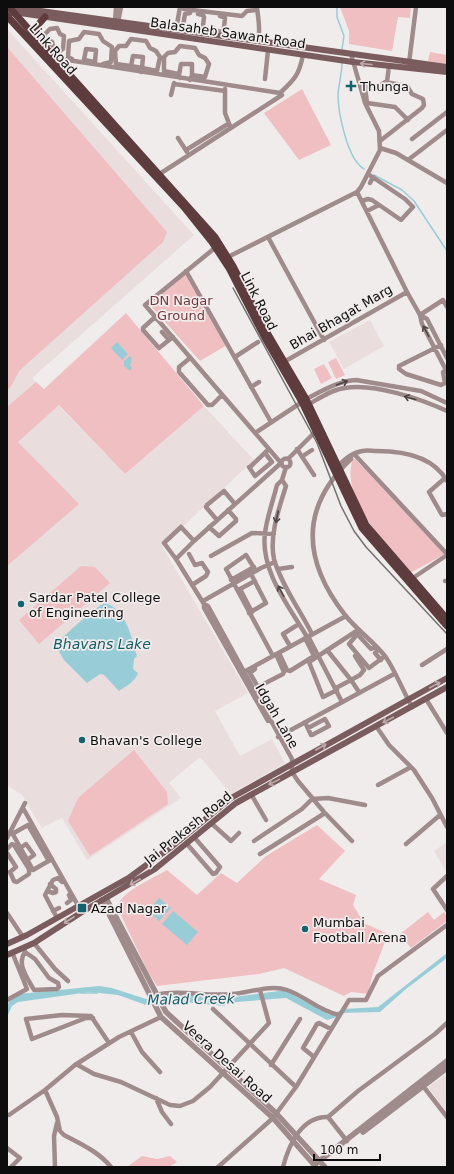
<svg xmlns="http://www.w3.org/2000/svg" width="454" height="1174" font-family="'DejaVu Sans',sans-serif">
<rect width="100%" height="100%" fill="#f1ecec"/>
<path fill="#eaddde" d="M7,29L194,235L32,378L125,474L204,406L254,460L162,546L248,693L215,711L240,756L272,739L285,763L231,794L200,757L169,783L181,798L87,860L62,818L42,828L22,795L7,785Z
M370,320L384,346L344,369L329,342Z
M447,842V869L445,870L434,851Z
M447,1074V1112L428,1087Z"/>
<path fill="#efbfc2" d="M340,7H411L410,18L398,17L392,51L349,44V31Z
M7,47L167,232L163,242L19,371L12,385L7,391Z
M430,52L447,55V64L428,61Z
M302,89L331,145L299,160L264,113Z
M186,271L227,345L200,361L150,305Z
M126,313L204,406L125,474L59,405L18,442L79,504L7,566V407L36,382L44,389Z
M336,358L345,375L336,379L328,362Z
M324,364L332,378L321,384L314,369Z
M353,459H355L445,554L410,573C387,545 339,497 353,459Z
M81,566L95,567L110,583L39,644L19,620Z
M134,750L167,792L168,804L90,856L68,821L78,798Z
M317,825L345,851L319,879L356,895L353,905L364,923L388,934L373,973L368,994L351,992L344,996L284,968L259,974L157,986L148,972L117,907C120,892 154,878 167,870L197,895L221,873L237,883L266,856Z
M428,912L434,920L444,912L447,917V921L411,948L400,934Z
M142,1156L157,1159L170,1156L177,1162L169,1167H127Z"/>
<path fill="#98cdd8" d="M117,342L128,354L122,360L111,348Z
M130,356L132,358L130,366L132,367L131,370H129L124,366V361Z
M105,603C126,609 132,638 137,656L134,659L133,669L138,673C135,682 126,686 119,691L104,675L100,674L87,683L64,660L56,646C59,639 98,605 105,603Z
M159,898L171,908L159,921L148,911Z
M173,911L198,932L187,945L162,924Z
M447,953V958L406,989L380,1012L341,1013L337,1017L327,1020L286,998L237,1002L223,1006L176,1001L146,1005L118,995L90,992L18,1002L12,1006L7,1017C7,1005 7,999 19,994L99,986L112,988L146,999L174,993L226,998L279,991H286L330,1015L344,1009L378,1007Z"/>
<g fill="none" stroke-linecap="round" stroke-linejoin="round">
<path stroke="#98cdd8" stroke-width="1.5" d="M337,7V17L344,36L342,49
M342,62C342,73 339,83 338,94C338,112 347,159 364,169
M374,175L402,190L414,201L447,251
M447,269V289
M81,993H97"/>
<path stroke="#a08b8c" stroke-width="4.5" d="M257,7C258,19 261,29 258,41
M184,9L242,16L247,11L257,10
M198,14L203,15L204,17L202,34
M220,16L225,18L223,36
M115,22L116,7
M118,22L121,7
M183,26L202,30
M176,30L180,7
M207,30L224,32
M182,31L185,14L190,13
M45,48L52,42L54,49L60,51L63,49L64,36L60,34L57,28L50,29L44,35L46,40L52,42
M86,49L96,50L95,62L84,60Z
M133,56L143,57L142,68L131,66Z
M55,58L280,93L282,95L158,175
M72,59L68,57L69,41L79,39L84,32L99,34L103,41L112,47L111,62L103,64
M409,63L416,7
M131,70V66L116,64L115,51L119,46H126L131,39L146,41L150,48L156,51L160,57L157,71L142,68L141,72
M179,75L181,64H192V75
M180,78L178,74L164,71V57L168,53L175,52L180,46L195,48L199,55L205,58L209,64L205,77L192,75L190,80
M265,79L268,50
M387,82L389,66
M174,84L225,91
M360,85L379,86L385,82L407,86L412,94L423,99L424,105L422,108L380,141
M365,86L367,103L395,107L408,120
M225,89V113L230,126
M280,93C295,79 299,75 303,55
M171,95L174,83
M178,138L187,152
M412,139L447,112
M380,148L396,153L447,183
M186,150L228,124
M408,160L447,130
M370,183L373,177
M357,192L407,292
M362,201L368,199L372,200L401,220L413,207L405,199L368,174
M367,211L379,205
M268,237L324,340
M216,247L145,305L281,463L194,541L176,559L204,604L208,606L292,759V772L298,781L324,812L352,841
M226,258L357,192L361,187L380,150L379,131L365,103L351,54
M186,271L271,422
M420,315L422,324L447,372
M420,315L443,300L447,307
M155,317L143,328V330L159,348L173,337
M162,332L169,340
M441,345L399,366V369L406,374L441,385L445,383L443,372L446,370
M235,357L258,342
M190,358L179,367V372L208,405H212L222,395
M282,363L407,292L420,315L427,319L447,358
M251,387L259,382
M306,399C322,391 338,381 356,380L421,391L447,403
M309,404C320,398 333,389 345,388C374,383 421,399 447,411
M255,433L302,402
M297,449L314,475
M265,453L272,462L255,476L249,467H250L269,449
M354,454L447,554
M303,456L312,450
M351,456V459C299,508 303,561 345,615C357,630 373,641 385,656C394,668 404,693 412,707
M281.5 463a4.5 4.5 0 1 1 9 0a4.5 4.5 0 1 1-9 0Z
M288,459L317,430
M286,467L282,480L277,485C273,501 267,517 265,533C260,571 289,606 307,637
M337,467C344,460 351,453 362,451C366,450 372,451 377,451C403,451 433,456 447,481
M445,478L429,492L442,515L447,514
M282,480L286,486C279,508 269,536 274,559C280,582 301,612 312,634
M217,520L206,507L207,505L224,491L235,504
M209,527L219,536L236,521V519L228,510
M189,554L195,565L202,563L208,572L206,576L192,585
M211,556L252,533L274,534
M176,559L164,543L181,527L194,541
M278,569L292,567
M256,571L246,555L226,569L273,656
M231,580L254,567
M410,580L447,555
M445,581H447
M203,601L261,568L275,562
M204,604V608L268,721
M252,612L240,589L255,581
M249,613L266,603L251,574
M359,632L349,644L369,668L385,656
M362,633L359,636L371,649L376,647
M308,636L342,702
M290,646L283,634L299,624
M327,650L351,680L336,688
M378,650L375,653L381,660
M279,653L287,670L290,671L314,656L305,638
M355,656L364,670L360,675L351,680L359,692
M422,665L447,649
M255,669L250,673L258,687
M242,673L346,616
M254,689L283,674L284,672L276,654
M337,690L323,697L309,662L358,630
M426,699L447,733
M305,722L311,735H312L329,726L325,719L308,728
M376,726L389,745L414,770L432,798L447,827
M278,737L394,674
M378,785L411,767
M251,794L266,820
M23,808L80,909
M211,823L231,841L239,833
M11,831L33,870L52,859
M12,834L28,825L49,861
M7,838L25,803
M254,841L302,809L312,799L328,798L365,805
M187,844L213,874L216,873L220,867L194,837
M406,844L440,815
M20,848L26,844L34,855L27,860
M7,849L12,844L14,845L29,869V874L17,882L14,881L10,872L16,867L7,853
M260,854L325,813
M447,876L433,889L447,910
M47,891L53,893L56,892V889L50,884
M67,903L71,900L69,895
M53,911L59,908
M7,913L23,937
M57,918L45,895L53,880L58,878L62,882
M34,943L55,969L68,981
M24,947L25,952L35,959L49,978L58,983L59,987L57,989L34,990C28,979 16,964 25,952
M156,995C180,989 207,997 232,994C249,993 270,984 287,990C305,996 319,1011 339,1015
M7,1000L27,989L12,952
M213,1009L296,1087
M93,1018H86L32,1039L26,1019L62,1015L91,1016L109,1043
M131,1032L142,1052L160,1072
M314,1057L303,1048L317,1024L319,1023L331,1029
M76,1064L94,1074L121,1082L170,1105L180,1106L193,1101L210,1087L269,1023L260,990
M271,1065L300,1019
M423,1086L447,1117
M45,1090L57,1117L60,1131L64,1135C81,1144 99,1152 111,1167
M156,1098L162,1112L171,1124
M9,1115L45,1090L75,1065L119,1037L161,1017
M347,1141L328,1117L358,1091L435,1034L447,1023
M7,1148L20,1158L11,1167
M55,1167L54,1136L57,1123
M218,1167L273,1118L296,1087L349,1000H366L378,976L447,925
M283,1167C289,1144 302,1116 328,1117"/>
<path stroke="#a08b8c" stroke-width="5.5" d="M106,898L166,1012L276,1113L325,1167
M102,900L161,1017L273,1118L316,1167
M363,1132L447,1068
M318,1162L447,1061"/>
<path stroke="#7a5c5e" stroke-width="6" d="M12,7L447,67
M11,13L13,12L353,62L447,72
M7,944L27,935L130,877L175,844L231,798L447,678
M7,955L34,943L82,912L155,869L236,803L447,687"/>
<path stroke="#5e3c3e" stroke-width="7" d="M9,7L215,237L233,266L269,336L306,399L366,525L447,619
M7,16L184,207L212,242L229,268L265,338L302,402L362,528L447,626
M37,37L36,27L45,17"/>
<path stroke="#737070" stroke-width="1.5" d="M233,288L317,443L341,506L354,531L366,547L447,634"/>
</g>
<defs><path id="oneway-shaft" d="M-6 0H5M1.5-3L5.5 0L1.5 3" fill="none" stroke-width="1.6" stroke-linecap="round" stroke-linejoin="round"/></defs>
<g stroke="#bbabac">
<use href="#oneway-shaft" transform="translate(366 64) rotate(-174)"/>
<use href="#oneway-shaft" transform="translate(435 685) rotate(-28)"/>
<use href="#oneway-shaft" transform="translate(388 720) rotate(152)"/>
<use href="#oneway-shaft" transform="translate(321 747) rotate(-30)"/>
<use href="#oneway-shaft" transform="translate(274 782) rotate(154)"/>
<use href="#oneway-shaft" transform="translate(135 882) rotate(150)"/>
<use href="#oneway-shaft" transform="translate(69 920) rotate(147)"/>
</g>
<g stroke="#504646">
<use href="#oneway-shaft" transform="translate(426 331) rotate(-118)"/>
<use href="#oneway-shaft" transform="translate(342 383) rotate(-20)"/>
<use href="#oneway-shaft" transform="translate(410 398) rotate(-165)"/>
<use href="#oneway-shaft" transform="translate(277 517) rotate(102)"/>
<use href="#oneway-shaft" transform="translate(281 591) rotate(-118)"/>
</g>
<g fill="#16616e" stroke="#f1ecec" stroke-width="1.5">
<path d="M349 80h4v4h4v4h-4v4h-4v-4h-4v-4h4z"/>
<circle cx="21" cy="604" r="4"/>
<circle cx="82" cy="740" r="4"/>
<rect x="77" y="903" width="10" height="10" rx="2"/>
<circle cx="305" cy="929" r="4"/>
</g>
<g text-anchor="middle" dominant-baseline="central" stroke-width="3.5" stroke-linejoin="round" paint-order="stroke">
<g font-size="13" fill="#0e0d0d" stroke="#f1ecec">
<text transform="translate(228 33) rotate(8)">Balasaheb Sawant Road</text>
<text transform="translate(53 49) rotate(48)">Link Road</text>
<text transform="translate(259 301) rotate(63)">Link Road</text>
<text transform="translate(341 317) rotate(-30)">Bhai Bhagat Marg</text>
<text transform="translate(277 716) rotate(60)">Idgah Lane</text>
<text transform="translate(188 828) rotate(-39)">Jai Prakash Road</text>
<text transform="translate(227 1062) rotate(42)">Veera Desai Road</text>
</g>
<g font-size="13" fill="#0e0d0d" stroke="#f1ecec" text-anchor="start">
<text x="360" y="86">Thunga</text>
<text x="29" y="597">Sardar Patel College<tspan x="29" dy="15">of Engineering</tspan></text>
<text x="90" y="740">Bhavan's College</text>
<text x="91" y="908">Azad Nagar</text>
<text x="313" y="922">Mumbai<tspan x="313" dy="15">Football Arena</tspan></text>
</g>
<g font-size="13" fill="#76383f" stroke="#f1ecec">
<text x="181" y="300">DN Nagar<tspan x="181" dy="15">Ground</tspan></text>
</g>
<g font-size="14" font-style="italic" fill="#135c68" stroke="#f1ecec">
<text x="102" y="644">Bhavans Lake</text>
<text transform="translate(191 999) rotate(-1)">Malad Creek</text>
</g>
</g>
<rect width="454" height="1174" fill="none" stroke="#0e0d0d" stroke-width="16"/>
<path d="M314 1154v6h66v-6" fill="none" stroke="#0e0d0d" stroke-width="2"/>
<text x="320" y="1154" font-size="12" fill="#0e0d0d" stroke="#f1ecec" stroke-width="3" paint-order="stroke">100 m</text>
</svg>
